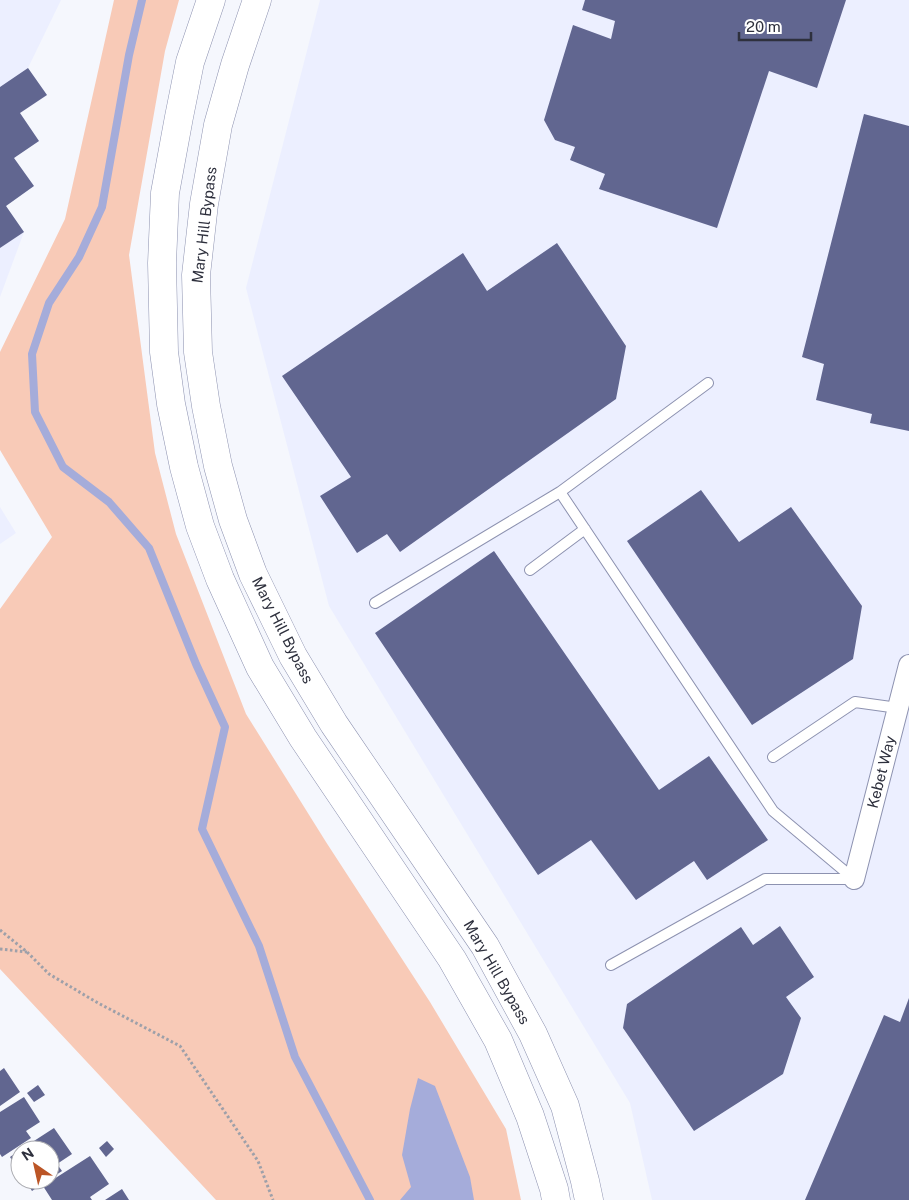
<svg xmlns="http://www.w3.org/2000/svg" width="909" height="1200" font-family="'Public Sans',sans-serif">
<rect width="100%" height="100%" fill="#f5f7fd"/>
<path fill="#ecefff" d="M0,0H61L28,68L47,95L20,113L39,141L14,158L34,186L6,206L24,232L0,297Z
M320,0H909V1200H652L630,1103L329,606L246,288Z
M0,507L16,533L0,544Z"/>
<path fill="#f8cab7" d="M114,0H179L165,51L129,255L155,453L176,534L246,714L326,842L430,1002L506,1129L521,1200H216L0,969V609L52,537L0,450V352L65,219Z"/>
<path fill="#a5acda" d="M418,1078L435,1086L470,1177L474,1200H400L411,1187L402,1155L410,1109Z"/>
<g fill="none" stroke-linecap="round" stroke-linejoin="round">
<path stroke="#a5acda" stroke-width="8" d="M142,0L129,55L102,207L79,257L49,303L32,354L35,412L63,467L109,502L149,548L196,664L225,727L202,829L259,946L295,1057L370,1200"/>
</g>
<path fill="#616690" d="M585,0H846L817,88L769,71L717,228L599,189L605,174L570,160L575,147L555,140L544,120L573,25L611,39L615,21L582,10Z
M28,68L47,95L20,113L39,141L14,158L34,186L6,206L24,232L0,248V87Z
M864,114L909,126V431L870,423L872,414L816,400L824,364L802,357Z
M557,243L626,346L616,399L400,552L387,534L357,553L320,496L351,477L282,376L463,253L487,291Z
M701,490L739,542L791,507L862,606L853,659L752,725L627,541Z
M494,551L659,790L709,756L768,840L707,880L694,861L636,900L591,840L538,875L375,633Z
M780,926L814,977L786,997L801,1018L783,1074L694,1131L623,1028L627,1004L741,927L753,945Z
M909,998V1200H805L884,1015L900,1022Z
M4,1068L20,1092L0,1106V1071Z
M38,1085L45,1095L34,1102L27,1093Z
M24,1097L40,1122L26,1131L31,1138L2,1157L0,1154V1112Z
M54,1128L72,1154L57,1164L62,1171L50,1179V1150H20Z
M107,1141L114,1149L106,1157L99,1148Z
M20,1150V1173L10,1157Z
M90,1156L109,1184L90,1197L92,1200H52L43,1186Z
M25,1180H48L32,1191Z
M122,1189L129,1200H105Z"/>
<g fill="none" stroke-linecap="round" stroke-linejoin="round">
<g stroke="#8d92b0" stroke-width="12">
<path id="lane" d="M708,383L560,492L773,811L854,879
M530,570L585,529
M375,603L560,492
M773,757L855,702L898,708
M611,965L765,879H854"/>
</g>
<g stroke="#8d92b0" stroke-width="22">
<path id="street" d="M854,879L909,665"/>
</g>
<g stroke="#8d92b0" stroke-width="29">
<path id="highway" d="M211,0L190,62L179,117L165,193L162,263L164,352L171,404L184,467L200,526L220,579L260,667L303,738L452,959L498,1040L530,1116L554,1189L556,1200
M257,0L235,65L218,125L204,204L196,275L198,352L206,406L218,466L233,520L253,574L293,656L334,724L485,946L533,1034L565,1106L585,1181L589,1200"/>
</g>
<path stroke="#9ea0a9" stroke-width="3" stroke-dasharray="2.5 2.5" stroke-linecap="butt" d="M0,930L27,952L49,974L98,1003L180,1046L258,1161L273,1200
M0,949L27,952"/>
<use href="#lane" stroke="#fff" stroke-width="10"/>
<use href="#street" stroke="#fff" stroke-width="20"/>
<use href="#highway" stroke="#fff" stroke-width="28"/>
</g>
<g text-anchor="middle" dominant-baseline="central" stroke-width="5" stroke-linejoin="round" paint-order="stroke">
<g font-size="15" fill="#2e303d" stroke="#fff">
<text transform="translate(204 225) rotate(-83)">Mary Hill Bypass</text>
<text transform="translate(283 630) rotate(63)">Mary Hill Bypass</text>
<text transform="translate(881 772) rotate(-76)">Kebet Way</text>
<text transform="translate(497 972) rotate(60)">Mary Hill Bypass</text>
</g>
</g>
<g transform="translate(35 1165) rotate(326)"><circle r="24" fill="#ffffff" stroke="#abacb1"/>
<path d="M0-4L9 19L0 12L-9 19Z" fill="#bb5526"/>
<text y="-8" font-size="14" font-weight="bold" text-anchor="middle" fill="#2e303d">N</text>
</g>
<path d="M739 32v8h72v-8" fill="none" stroke="#2e303d" stroke-width="2.5"/>
<text x="746" y="32" font-size="15" fill="#2e303d" stroke="#ffffff" stroke-width="4" paint-order="stroke">20 m</text>
</svg>
